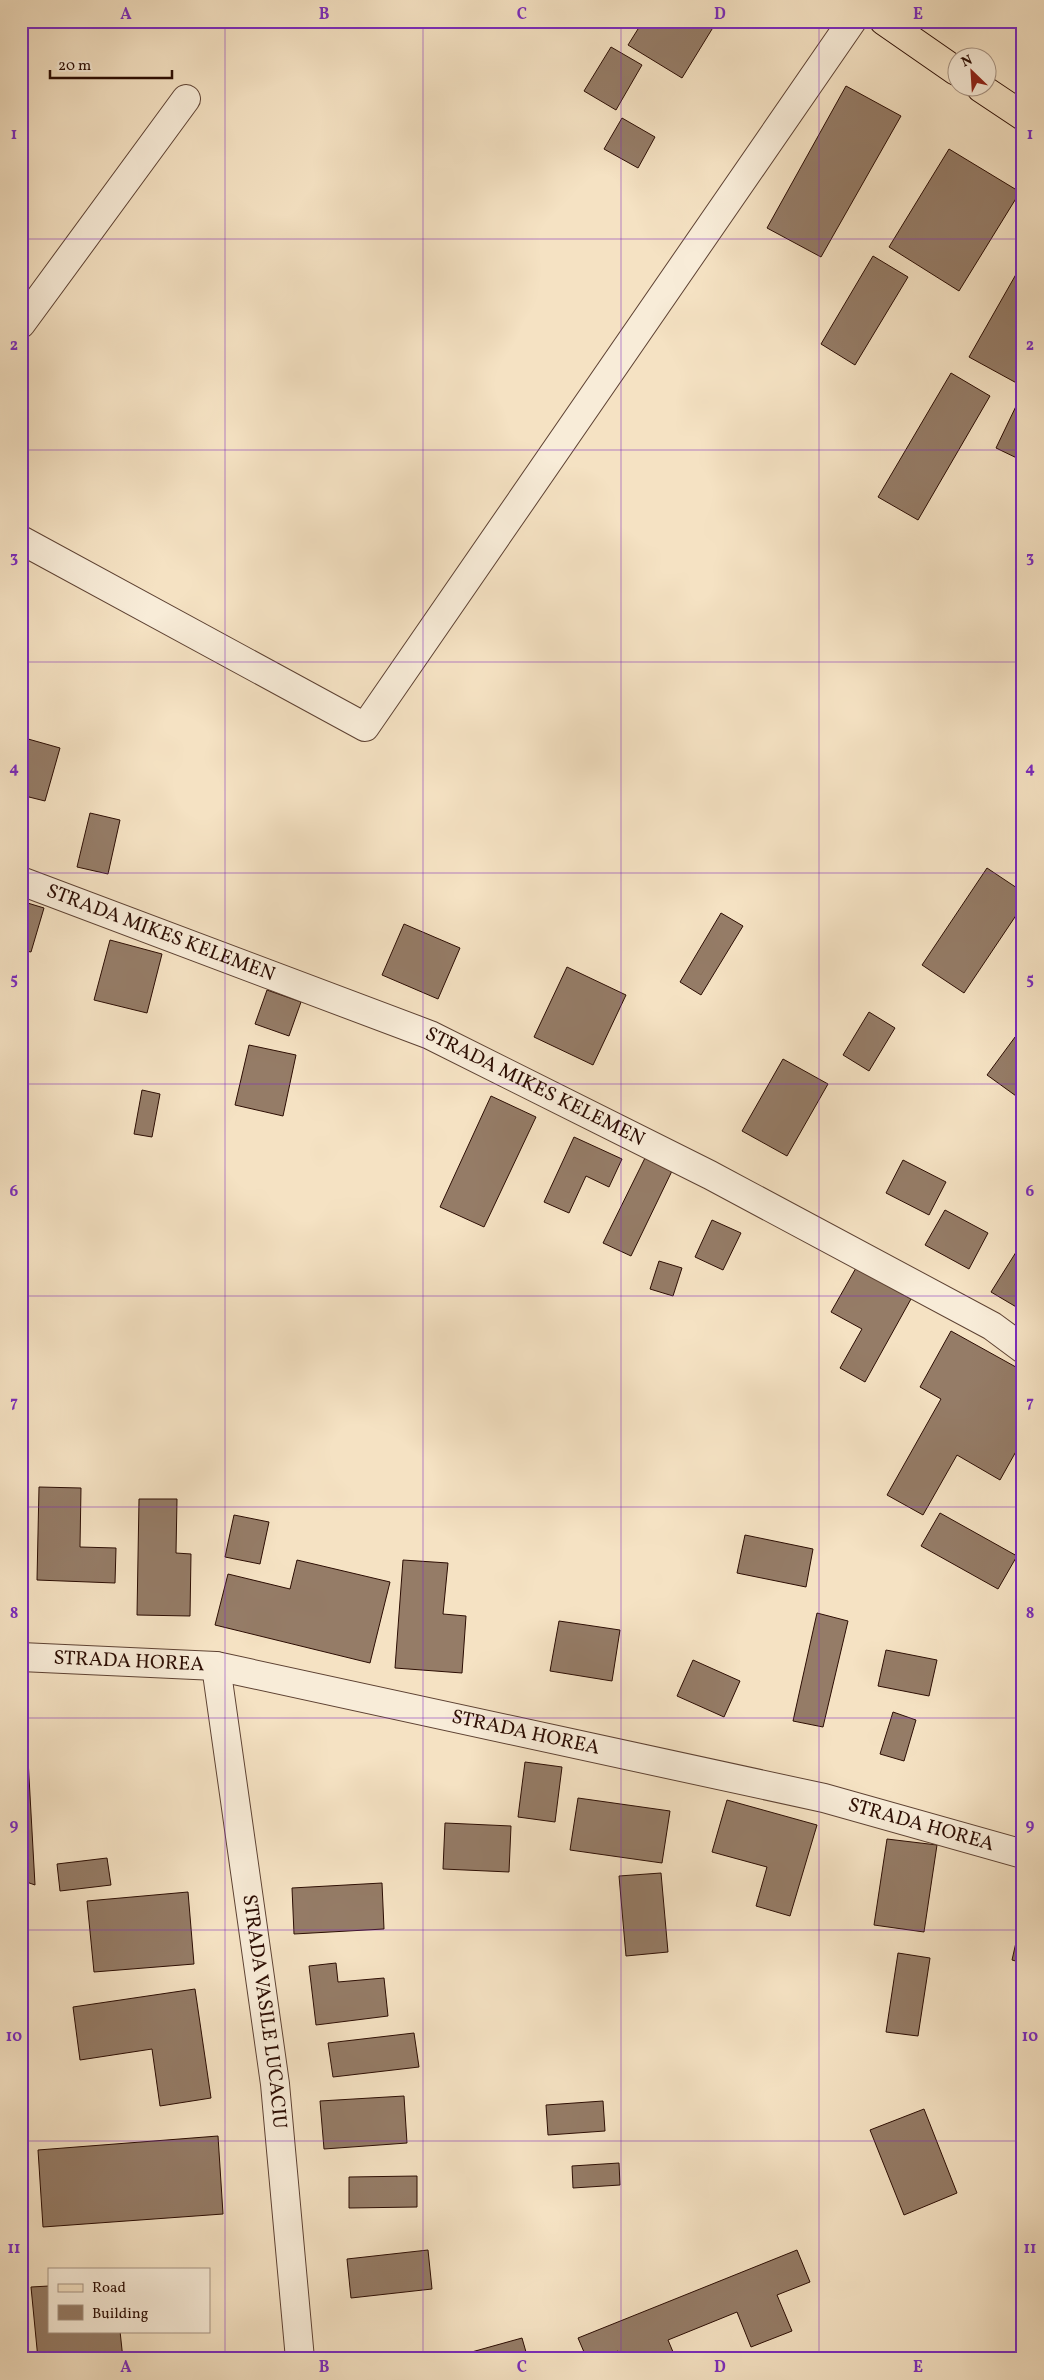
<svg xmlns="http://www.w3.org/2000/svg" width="1044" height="2380" font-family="Vollkorn,serif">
<rect width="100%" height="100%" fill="#f5e2c3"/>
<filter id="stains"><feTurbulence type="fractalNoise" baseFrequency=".004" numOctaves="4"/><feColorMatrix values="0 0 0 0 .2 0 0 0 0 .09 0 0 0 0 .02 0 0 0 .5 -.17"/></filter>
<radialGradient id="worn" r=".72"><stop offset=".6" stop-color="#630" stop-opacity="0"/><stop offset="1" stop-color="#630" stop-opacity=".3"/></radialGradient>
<path fill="#957c67" stroke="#2c0d03" d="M643,21H717L682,78L628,45Z
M611,47L642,65L616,110L584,91Z
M846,86L901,116L821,257L767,228Z
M622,118L655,137L638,168L604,149Z
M949,149L1020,192L959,291L889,247Z
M873,256L908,277L855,365L821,344Z
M1023,262V385L1022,386L969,357Z
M951,373L990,396L918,520L878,497Z
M1019,400L1023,402V461L996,448Z
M21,737L60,748L45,801L21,795Z
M90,813L120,820L108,874L77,867Z
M987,868L1023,892V905L964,993L922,965Z
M21,901L44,908L31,952L21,950Z
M721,913L743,926L701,995L680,982Z
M404,924L460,948L438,999L382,975Z
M110,940L162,954L147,1013L94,1000Z
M567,967L626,995L593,1065L534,1037Z
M267,990L301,1002L289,1036L255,1024Z
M869,1012L895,1028L869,1071L843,1055Z
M1021,1029L1023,1030V1101L987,1075Z
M249,1045L296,1055L283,1116L235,1105Z
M783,1059L828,1084L787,1156L742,1131Z
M142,1090L160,1094L152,1137L134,1134Z
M491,1096L536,1117L484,1227L440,1207Z
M574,1137L622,1159L609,1187L586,1176L569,1213L544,1202Z
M645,1158L672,1171L631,1256L603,1243Z
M903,1160L946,1182L929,1215L886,1193Z
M945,1210L988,1233L969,1269L925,1245Z
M712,1220L741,1233L723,1270L695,1257Z
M1023,1241V1300L1018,1308L991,1292Z
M659,1261L682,1268L673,1296L650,1289Z
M856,1268L911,1299L865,1382L840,1368L862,1329L831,1312Z
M951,1331L1023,1371V1439L1000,1480L957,1455L923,1515L887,1495L941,1399L920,1387Z
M39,1487L81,1488L80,1547L116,1548L115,1583L37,1580Z
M139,1499H177L176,1553L191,1554L190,1616L137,1615Z
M940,1513L1017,1556L998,1589L921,1546Z
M234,1515L269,1522L260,1564L225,1557Z
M745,1535L813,1549L806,1587L737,1573Z
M297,1560L390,1582L370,1663L215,1625L228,1574L290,1589Z
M403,1560L448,1563L443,1614L466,1616L462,1673L395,1668Z
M817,1613L848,1621L823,1727L793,1721Z
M559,1621L620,1630L612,1681L550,1671Z
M886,1650L937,1660L929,1696L878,1686Z
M693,1660L740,1681L724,1717L677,1696Z
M893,1712L916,1720L904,1761L880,1754Z
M27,1741L35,1885L21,1880V1742Z
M525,1762L562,1767L555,1822L518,1817Z
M578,1798L670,1811L662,1863L570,1850Z
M727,1800L817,1825L790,1916L756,1906L767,1867L712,1852Z
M445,1823L511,1826L509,1872L443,1869Z
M887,1839L937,1845L924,1932L874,1925Z
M107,1858L111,1885L60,1891L57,1864Z
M661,1873L668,1952L626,1956L619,1876Z
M382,1883L384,1929L294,1934L292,1888Z
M188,1892L194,1964L94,1972L87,1901Z
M1022,1916H1023V1963L1012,1960Z
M898,1953L930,1958L918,2036L886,2032Z
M336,1963L338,1982L384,1978L388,2016L316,2025L309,1966Z
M195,1989L211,2098L160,2106L152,2049L80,2060L73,2007Z
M21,2015L28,2042L21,2044Z
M414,2033L419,2067L333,2077L328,2043Z
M404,2096L407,2143L324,2149L320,2101Z
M603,2101L605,2131L548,2135L546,2105Z
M924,2109L957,2193L904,2215L870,2130Z
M218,2136L223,2214L43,2227L38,2150Z
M619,2163L620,2185L573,2188L572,2166Z
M417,2176V2207L349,2208V2177Z
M428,2250L432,2289L351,2298L347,2259Z
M797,2250L810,2282L777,2295L792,2331L751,2347L737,2312L668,2340L676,2359H621L618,2351L601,2359H587L578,2338Z
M49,2286V2331H120L123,2359H38L31,2287Z
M522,2338L528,2359H450V2358Z"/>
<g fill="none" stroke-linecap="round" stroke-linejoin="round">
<g stroke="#5e4233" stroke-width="30">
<g id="minor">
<path d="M21,324L186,99"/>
<path d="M21,540L365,727L852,21"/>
<path id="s1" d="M21,881L430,1035L710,1175L992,1326L1023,1349"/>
<path id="s2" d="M21,1657L216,1666L824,1798L1023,1854"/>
<path id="s3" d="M216,1666L275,2084L300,2359"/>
</g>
</g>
<g stroke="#2c0d03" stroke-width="30">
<path id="major" d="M884,21L956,71
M981,88L1023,116"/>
</g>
<use href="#minor" stroke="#f8ecd8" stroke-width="28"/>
<use href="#major" stroke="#f5e2c3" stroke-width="28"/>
</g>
<path fill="none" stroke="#7b2cbf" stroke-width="1" stroke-opacity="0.55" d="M225,21V2359M423,21V2359M621,21V2359M819,21V2359M21,239H1023M21,450H1023M21,662H1023M21,873H1023M21,1084H1023M21,1296H1023M21,1507H1023M21,1718H1023M21,1930H1023M21,2141H1023"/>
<g text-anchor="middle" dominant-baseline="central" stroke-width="4.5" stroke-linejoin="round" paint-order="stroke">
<g font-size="20" fill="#2c0d03" stroke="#f8ecd8">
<text stroke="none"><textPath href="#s1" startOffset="149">STRADA MIKES KELEMEN</textPath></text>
<text stroke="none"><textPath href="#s1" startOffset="554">STRADA MIKES KELEMEN</textPath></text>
<text stroke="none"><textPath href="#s2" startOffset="108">STRADA HOREA</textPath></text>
<text stroke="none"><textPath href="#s2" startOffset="512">STRADA HOREA</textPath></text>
<text stroke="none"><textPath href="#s2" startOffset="918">STRADA HOREA</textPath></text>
<text stroke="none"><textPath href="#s3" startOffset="349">STRADA VASILE LUCACIU</textPath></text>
</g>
</g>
<rect width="1044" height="2380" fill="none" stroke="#f5e2c3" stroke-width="55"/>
<rect x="48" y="2268" width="162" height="65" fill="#f8ecd8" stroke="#a69383"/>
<rect x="58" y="2284" width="25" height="8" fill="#f5e2c3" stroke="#a69383"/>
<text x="92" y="2292" font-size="15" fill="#2c0d03">Road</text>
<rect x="58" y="2305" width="25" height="15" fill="#957c67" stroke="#a69383"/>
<text x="92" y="2318" font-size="15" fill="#2c0d03">Building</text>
<g transform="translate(972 72) rotate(335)"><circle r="24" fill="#f8ecd8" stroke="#a69383"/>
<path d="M0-4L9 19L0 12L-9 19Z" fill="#8f2418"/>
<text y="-8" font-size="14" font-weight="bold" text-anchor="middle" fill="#2c0d03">N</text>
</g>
<path d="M50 70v8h122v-8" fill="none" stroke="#2c0d03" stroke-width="2.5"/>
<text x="58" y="70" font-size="15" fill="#2c0d03" stroke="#f8ecd8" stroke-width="4" paint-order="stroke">20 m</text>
<rect x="28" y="28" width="988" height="2324" fill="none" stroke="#7b2cbf" stroke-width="2"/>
<g font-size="16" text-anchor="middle" font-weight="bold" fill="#7b2cbf">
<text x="126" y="19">A</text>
<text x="324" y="19">B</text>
<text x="522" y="19">C</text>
<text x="720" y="19">D</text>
<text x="918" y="19">E</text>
<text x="14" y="139">1</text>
<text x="1030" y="139">1</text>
<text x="14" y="350">2</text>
<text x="1030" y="350">2</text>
<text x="14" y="562">3</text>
<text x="1030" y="562">3</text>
<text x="14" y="773">4</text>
<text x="1030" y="773">4</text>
<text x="14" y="984">5</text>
<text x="1030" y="984">5</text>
<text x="14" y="1196">6</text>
<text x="1030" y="1196">6</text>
<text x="14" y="1407">7</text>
<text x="1030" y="1407">7</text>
<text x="14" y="1618">8</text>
<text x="1030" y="1618">8</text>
<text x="14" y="1830">9</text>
<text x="1030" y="1830">9</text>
<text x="14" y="2041">10</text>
<text x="1030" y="2041">10</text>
<text x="14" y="2253">11</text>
<text x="1030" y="2253">11</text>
<text x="126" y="2372">A</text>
<text x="324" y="2372">B</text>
<text x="522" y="2372">C</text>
<text x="720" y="2372">D</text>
<text x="918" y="2372">E</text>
</g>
<rect width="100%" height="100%" filter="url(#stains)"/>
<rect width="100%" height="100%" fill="url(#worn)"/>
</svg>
